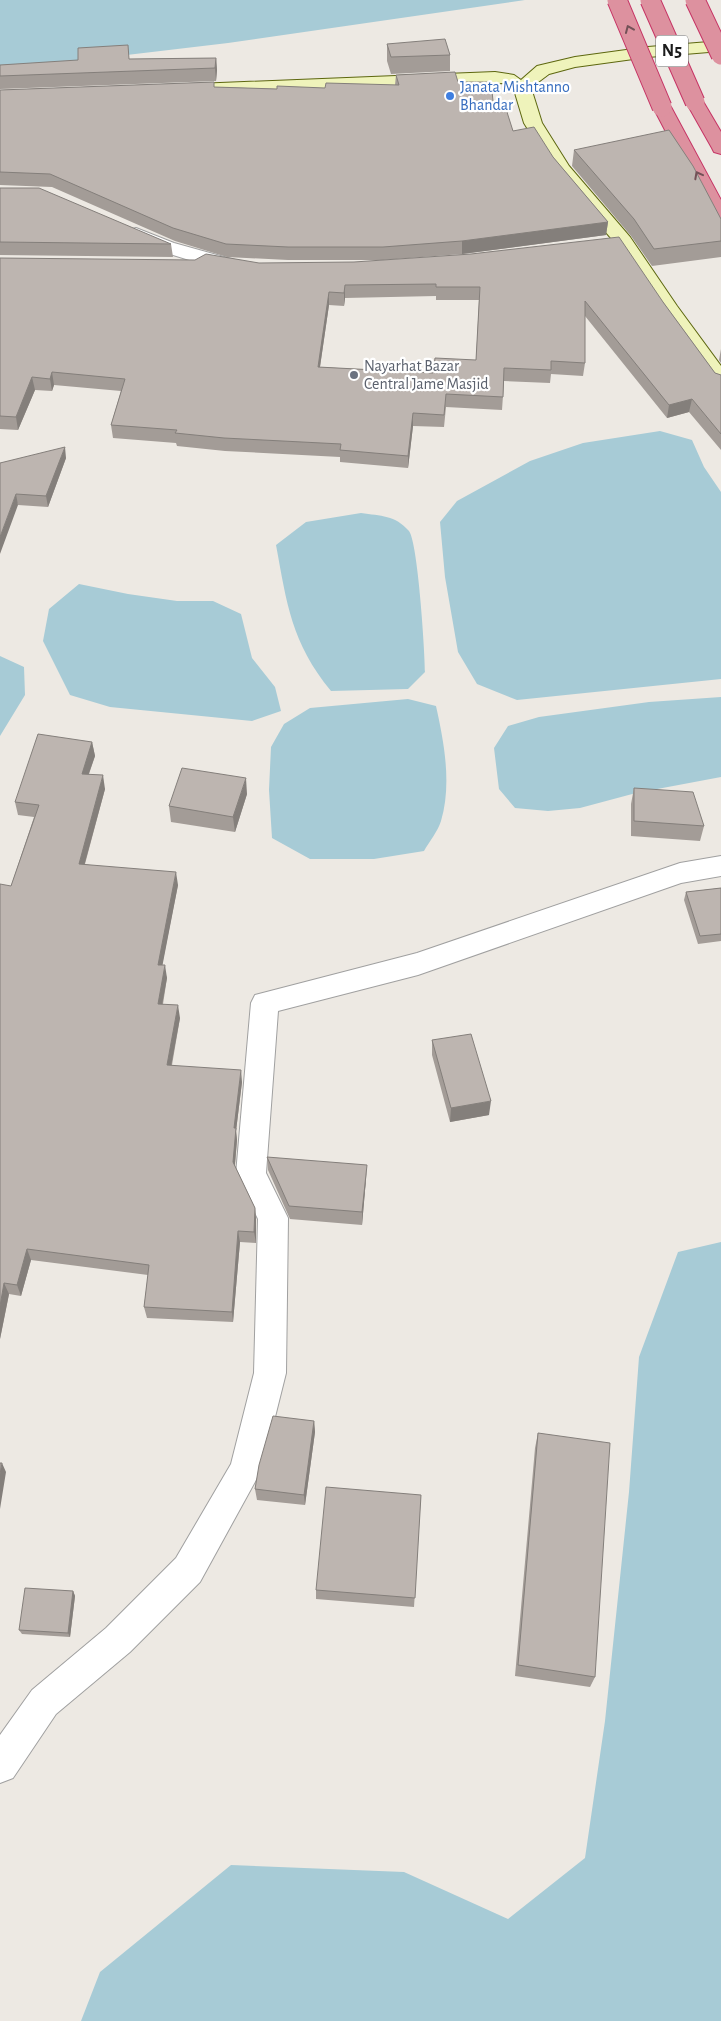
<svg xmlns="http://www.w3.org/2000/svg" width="721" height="2021" font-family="'Alegreya Sans',sans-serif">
<rect width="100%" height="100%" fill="#ede9e3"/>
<path fill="#a7cbd6" d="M0,0H525L228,43L0,70Z
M660,431L692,440L704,467L721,492V679L517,700L477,684L458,652L445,577L440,522L457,501L530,461L583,443Z
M361,513C381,516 395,515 409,531C418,543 425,652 425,672L408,689L331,691C291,642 287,604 276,545L306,522Z
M79,584L128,594L177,601H213L241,614L252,658L275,687L281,711L252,721L110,707L70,695L43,641L49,609Z
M0,656L24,667L25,695L0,736Z
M721,697V777L636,793L580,808L548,811L515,808L499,789L494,748L508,726L539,717L649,702Z
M408,699L436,706C444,742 452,784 441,821C438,831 429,842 424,851L374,859H310L272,838L269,790L271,747L284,724L310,708Z
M721,1242V2021H81L100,1972L231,1865L404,1872L508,1919L585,1858L605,1721L629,1492L639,1357L678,1252Z"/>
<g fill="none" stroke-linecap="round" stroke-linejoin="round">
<g stroke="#a0a0a0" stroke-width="2">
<path id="street" d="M136,228L174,243L242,262L245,266L242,270L225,271L160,251L129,238L126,234L129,230Z
M721,856V876L681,883L418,975L278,1011L266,1173L288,1218L286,1373L262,1469L200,1582L130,1652L56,1714L13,1778L0,1783V1735L32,1690L106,1628L176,1558L231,1464L254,1373L258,1219L236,1174L251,1003L255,995L417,953L680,863Z"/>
</g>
<g stroke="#5d670f" stroke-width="2">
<path id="secondary" d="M721,41V51L648,57L575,67L549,74L537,83L532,91L542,123L569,166L630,237L677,306L721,366V387L714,385L662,314L616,244L555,173L524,123L515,93L503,83L196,94L190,93L187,89L190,85L196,84L495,72L514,75L521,80L537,66L575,57L648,47Z"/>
</g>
<g stroke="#c63465" stroke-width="2">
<path id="highway" d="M695,97L701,98L721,132V154L714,152L712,148L686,102L689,98Z
M662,102L668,103L671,107L721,200V224L714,222L711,218L653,107L656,103Z"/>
</g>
<use href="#street" fill="#fff" fill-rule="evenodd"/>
<use href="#secondary" fill="#eff3bb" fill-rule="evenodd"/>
<use href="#highway" fill="#dd919f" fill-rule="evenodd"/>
<g stroke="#c63465" stroke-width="21" stroke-linecap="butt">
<path id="highway-bridge" d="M617,0L662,107
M650,0L695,102
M695,0L721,55"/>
</g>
<use href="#highway-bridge" stroke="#dd919f" stroke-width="19"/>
</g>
<path fill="#a39c97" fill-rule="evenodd" d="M387,44L450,55V71L391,74L387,61Z
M216,58L217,70L216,81L0,89V65L129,59Z
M396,75L458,82L494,110L513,131L553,157L608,222L606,235L462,254L383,260H288L227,257L175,241L52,187L0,185V90L214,82V87L277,89L325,88L395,85Z
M574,150L721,219V257L652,266L631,236L572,166Z
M0,188L171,244L173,257L0,255Z
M0,258L259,263L663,302L715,373L721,375V450L689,412L667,418L585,316V363L583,376L551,374L550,383L504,381L502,410L446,407L444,427L413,426L408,468L340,462V457L225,451L177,446L176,443L113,438L111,425L121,391L54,385L52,391L35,390L18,430L0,429ZM436,296V300H479L476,360L433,373L320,367L329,305L344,306L345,298Z
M721,349V363L719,360Z
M66,458L48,507L18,505L0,463Z
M92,742L95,756L89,774L105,789L85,864L178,885L162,965L167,978L163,1004L180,1018L172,1065L242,1082L236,1131L237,1140L235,1166L255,1208L256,1219V1243L240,1242L233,1322L147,1318L144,1307L148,1275L31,1260L21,1296L9,1294L0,1339L11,886L34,817L18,815L15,802Z
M634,788L704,826L700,841L631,836V804Z
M247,794L235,832L171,822L169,806Z
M721,888V941L698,944L684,900L686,892Z
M432,1040L489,1115L450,1122L432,1055Z
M267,1157L366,1179L362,1225L290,1219L268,1170Z
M314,1421L315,1432L305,1505L257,1500L255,1489Z
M538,1433L595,1677L590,1687L515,1676L535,1448Z
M421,1495L414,1607L316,1599V1590Z
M73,1591L75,1596L70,1637L22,1634L19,1630Z"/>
<path fill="#847f7b" d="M216,58L217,70L216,81L215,68Z
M608,222L606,235L462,254V241Z
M345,285V298L344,306V293Z
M329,292V305L318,380V367Z
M52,372L54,385L52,391L50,379Z
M32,377L35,390L18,430L16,417Z
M692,399L689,412L667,418L669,405Z
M413,413V426L408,468V456Z
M65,447L66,458L48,507L46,496Z
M16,494L18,505L0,554V537Z
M92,742L95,756L84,787L82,774Z
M103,775L105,789L81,877L79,864Z
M246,778L247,794L235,832L233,817Z
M176,872L178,885L160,978L158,965Z
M165,965L167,978L160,1016L158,1004Z
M178,1005L180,1018L169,1077L167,1065Z
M241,1070L242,1082L236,1131L237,1140L234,1174L233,1162L234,1128Z
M491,1101L489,1115L450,1122L451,1108Z
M367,1165L366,1179L362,1225V1212Z
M255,1208L256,1219V1243L254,1232Z
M238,1231L240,1242L233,1322L232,1312Z
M27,1249L31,1260L21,1296L17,1285Z
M4,1283L9,1294L0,1339V1306Z
M314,1421L315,1432L305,1505L304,1495Z
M2,1463L6,1472L0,1509V1474Z
M73,1591L75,1596L70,1637L68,1633Z"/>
<path fill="#bdb5b0" stroke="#847f7b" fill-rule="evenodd" d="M445,39L450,55L391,57L387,44Z
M128,45L129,59L216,58L215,68L0,76V65L78,60V48Z
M455,72L458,82H491L494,110L506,109L513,131L534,127L553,157L608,222L462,241L383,247H288L226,244L173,228L50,174L0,172V90L214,82V87L277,89V86L325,88L326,83L399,85L396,75Z
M669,130L693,166L721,219V241L654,249L634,219L574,150Z
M0,188H39L171,244L0,242Z
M619,237L663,302L715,373L721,375V434L692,399L669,405L585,301V363L551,361V370L504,368L503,397L446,394L444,415L413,413L408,456L340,450L341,444L224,438L175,433L177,430L111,425L125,379L52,372L50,379L32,377L16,417L0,416V258L195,260L206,254L259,263L354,262L471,254ZM436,284V287H480L476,360L435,358L433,373L318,367L329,292L344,293L345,285Z
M65,447L46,496L16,494L0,537V463Z
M38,734L92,742L82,774L103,775L79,864L176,872L158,965H165L158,1004L178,1005L167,1065L241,1070L234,1128H236L233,1162L255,1208L254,1232L238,1231L232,1312L144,1307L149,1265L27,1249L17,1285L4,1283L0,1306V884L11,886L39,805L15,802Z
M182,768L246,778L233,817L169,806Z
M634,788L693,792L704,826L634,821Z
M721,888V934L700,936L686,892Z
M471,1034L491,1101L451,1108L432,1040Z
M267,1157L367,1165L362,1212L289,1206Z
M273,1416L314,1421L304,1495L255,1489L259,1465Z
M538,1433L610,1443L595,1677L518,1665Z
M0,1463H2L0,1474Z
M326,1487L421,1495L415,1598L316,1590Z
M25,1588L73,1591L68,1633L19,1630Z"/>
<defs><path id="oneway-chevron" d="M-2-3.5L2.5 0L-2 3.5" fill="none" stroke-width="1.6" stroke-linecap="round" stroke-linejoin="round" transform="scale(1.25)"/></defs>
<g stroke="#735157">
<use href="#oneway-chevron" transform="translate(629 29) rotate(-113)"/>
<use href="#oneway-chevron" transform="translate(698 175) rotate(-118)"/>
</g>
<circle fill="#3f7fe0" stroke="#fff" stroke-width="2" cx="450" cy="96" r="5"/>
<circle fill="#6b7280" stroke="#fff" stroke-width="2" cx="354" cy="375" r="5"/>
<g text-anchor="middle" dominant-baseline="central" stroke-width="4.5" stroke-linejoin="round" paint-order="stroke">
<g font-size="16" fill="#366cbe" stroke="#fff" text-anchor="start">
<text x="460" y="87">Janata Mishtanno<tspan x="460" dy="18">Bhandar</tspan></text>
</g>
<g font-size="16" fill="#5b616d" stroke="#fff" text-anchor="start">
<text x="364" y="366">Nayarhat Bazar<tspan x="364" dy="18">Central Jame Masjid</tspan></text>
</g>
<rect fill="#fff" stroke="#606060" stroke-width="1" x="656" y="35.5" width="32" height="31" rx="4"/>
<g font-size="18" font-weight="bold" fill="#1c1c1c">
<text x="672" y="51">N5</text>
</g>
</g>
</svg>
